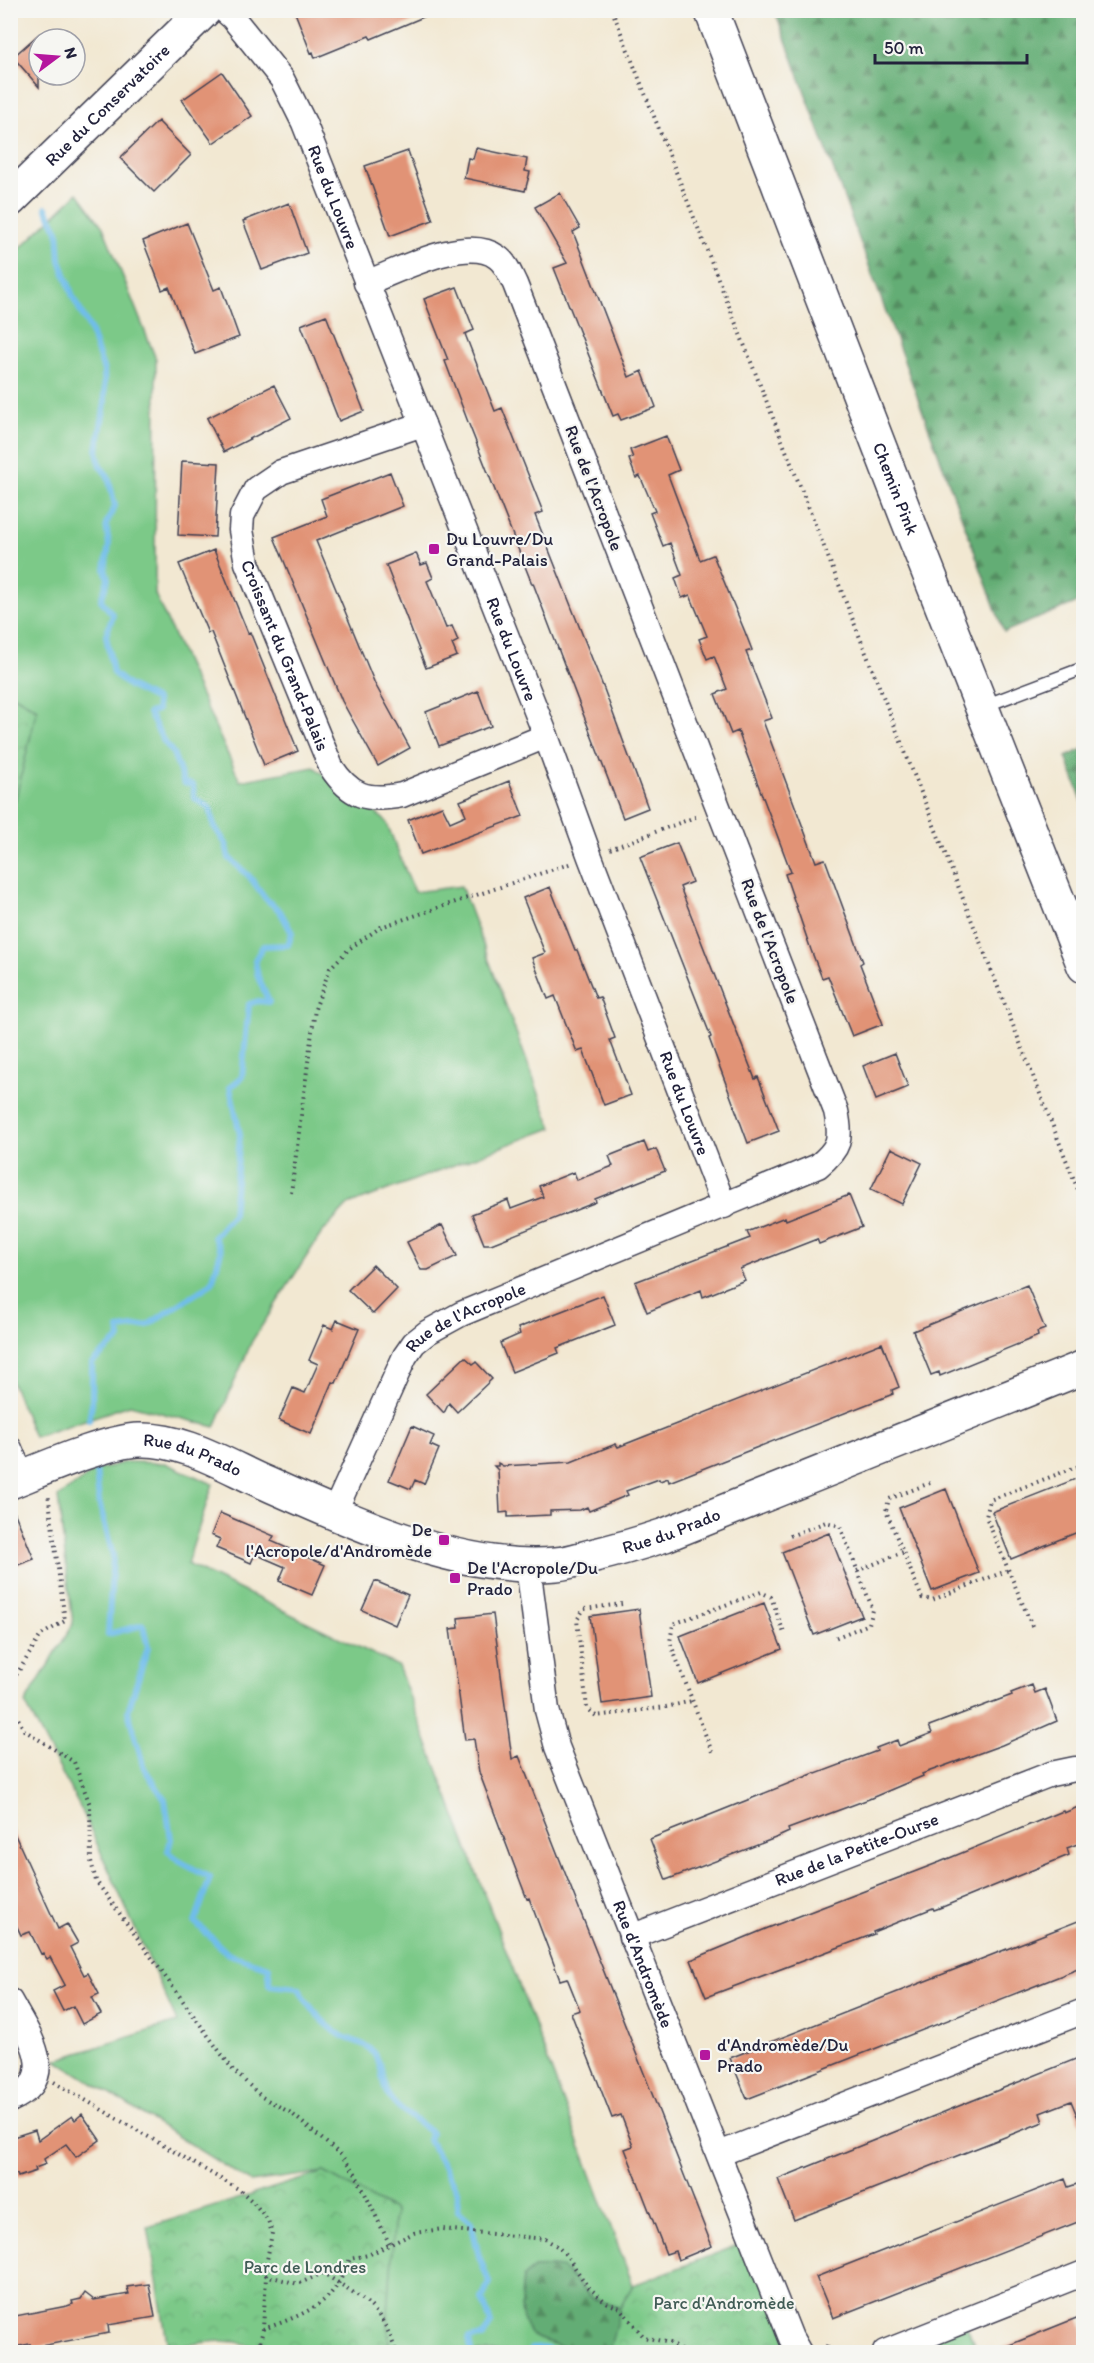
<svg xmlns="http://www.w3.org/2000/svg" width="1094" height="2363" font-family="Itim,sans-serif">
<defs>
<pattern id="forest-firs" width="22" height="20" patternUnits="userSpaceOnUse" patternTransform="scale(1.5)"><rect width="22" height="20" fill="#64ad74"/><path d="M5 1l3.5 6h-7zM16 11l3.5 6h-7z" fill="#528c60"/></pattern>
<pattern id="park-crowns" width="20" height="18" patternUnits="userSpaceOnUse" patternTransform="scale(1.5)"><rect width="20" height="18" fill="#7bc988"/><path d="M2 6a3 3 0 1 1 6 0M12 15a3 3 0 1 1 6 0" fill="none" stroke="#6aac76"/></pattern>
</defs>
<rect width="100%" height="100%" fill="#f6f6f2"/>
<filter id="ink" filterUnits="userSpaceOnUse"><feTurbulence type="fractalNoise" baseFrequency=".0167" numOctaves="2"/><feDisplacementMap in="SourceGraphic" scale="12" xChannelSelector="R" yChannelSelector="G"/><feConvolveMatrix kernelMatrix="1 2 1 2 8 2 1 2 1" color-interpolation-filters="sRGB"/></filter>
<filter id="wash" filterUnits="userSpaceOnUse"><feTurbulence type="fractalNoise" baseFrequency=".008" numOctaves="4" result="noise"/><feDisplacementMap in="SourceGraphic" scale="24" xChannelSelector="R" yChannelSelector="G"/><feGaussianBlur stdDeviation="1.35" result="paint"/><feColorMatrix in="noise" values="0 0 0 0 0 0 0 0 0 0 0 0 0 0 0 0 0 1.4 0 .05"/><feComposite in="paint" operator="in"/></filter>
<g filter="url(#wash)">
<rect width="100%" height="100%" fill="#f2e8d2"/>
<path fill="#7bc988" stroke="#4e7662" stroke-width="1.5" d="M78,193L103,227L156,359L155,594L240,781L314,767L386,821L414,892L461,886L552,1128L348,1205L321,1234L252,1341L215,1427L130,1405L34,1437L11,1380L10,818L37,709L11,694L10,455L13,453L11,257Z
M126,1462L165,1463L213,1484L187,1564L398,1666L633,2285L620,2308L592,2298L561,2268L535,2337L561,2345L571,2352H389L388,2313L324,2172L250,2182L56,2060L177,2022L84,1815L25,1703L73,1624L58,1497L96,1470Z"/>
<path fill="url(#forest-firs)" stroke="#436858" stroke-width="1.5" d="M775,11H1083V600L1004,632Z
M1083,749V803L1066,757Z
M550,2267L562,2268L592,2298L620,2308L683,2352H571C558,2343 549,2344 537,2338C516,2327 521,2296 523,2277L534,2268Z"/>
<path fill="url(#park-crowns)" stroke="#4e7662" stroke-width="1.5" d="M11,694L37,709L11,818Z
M324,2172L395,2211L388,2313L389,2352H265C235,2334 201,2343 168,2348L148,2227Z
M752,2240L799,2352H609L620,2308L633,2285Z
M965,2322L977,2352H885Z"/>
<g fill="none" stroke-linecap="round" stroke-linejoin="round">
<path stroke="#70bdea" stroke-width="6" d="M10,157L13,160
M46,208L58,231L60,260L73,297L90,329L104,371L105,403L97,450L100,466L108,476L115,506L106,524L109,545L105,569L108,579L101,600L113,615L106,635L113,673L129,686L156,700L157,710L149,713L163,740L173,753L184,783L193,785L194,798L210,808L214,826L226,844L229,858L249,876L266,899L280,911L292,933L288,945L263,946L255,960L258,977L269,1002L258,1001L249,1004L242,1077L230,1087L240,1135L233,1214L214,1237L221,1251L212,1283L148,1325L119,1329L120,1338L92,1363V1403L89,1420
M96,1470L99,1502L113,1556L108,1634L143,1625L148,1647L128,1711L144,1768L165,1800L171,1839L168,1851L179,1861L210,1878L195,1922L228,1954L269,1967V1985L299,1988C308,2006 324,2025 342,2036C351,2041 364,2042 371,2050C386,2067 379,2076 387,2093C396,2111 417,2119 431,2133L429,2140L458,2193L457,2210L471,2222L479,2256L489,2282L482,2299L491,2323L483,2337L469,2338L471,2352
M530,2352L531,2349L547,2348L551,2352"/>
</g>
<g id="blocks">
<path fill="#e19376" d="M294,10H440L371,39L369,36L315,58L313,52L311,53Z
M39,34V87L13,57Z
M222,72L252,116L213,143L182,100Z
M158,121L191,155L154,192L120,158Z
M476,148L527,159L525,171L530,172L525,191L464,178L468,158L473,159Z
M408,151L433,220L390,236L365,166Z
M560,193L580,228L573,232L629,377L642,371L656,407L621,420L618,414L613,416L554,268L567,263L535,207Z
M289,203L307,253L262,270L243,221Z
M187,223L214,290L221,287L239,337L195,354L169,287L162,290L143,241Z
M457,287L474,330L465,334L495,411L502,408L518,449L543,512L535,515L604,689L648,808L623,818L533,583L532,584L468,422L445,361L448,360L424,299Z
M326,315L364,411L339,421L301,325Z
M274,385L291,418L224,452L207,418Z
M666,436L679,470L668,475L700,560L713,555L745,632L752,650L746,652L772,718L763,721L816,862L825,859L863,962L860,964L883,1024L852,1036L828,976L822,978L811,950L785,874L791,872L738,731L731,734L715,694L727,689L714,656L707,659L699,639L707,636L690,595L682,598L675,578L682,575L670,543L663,546L650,513L655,511L640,476L636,478L629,459L633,458L630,450Z
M182,461L219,463L215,537L178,535Z
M390,472L403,506L316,541L375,684L410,748L378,766L342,701L274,537L327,516L321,499Z
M214,550L248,633L250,632L298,751L264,765L211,632L208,633L179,564Z
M416,553L421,565L427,563L433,578L427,581L432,593L446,628L452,626L458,641L452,644L457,656L426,668L386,565Z
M478,691L491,726L439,746L426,712Z
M509,781L523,816L421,854L408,820L442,806L450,822L466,815L460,801Z
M677,843L692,882L680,887L755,1079L758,1077L779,1131L748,1143L709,1038L711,1037L640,857Z
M550,887L575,950H577L596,998L600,997L615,1038L610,1040L631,1095L604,1105L583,1050L577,1052L555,996L548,999L532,958L545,953L523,898Z
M895,1053L908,1087L876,1100L863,1066Z
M644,1142L648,1152L656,1149L665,1171L595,1199L596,1202L491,1244H484L472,1214L508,1200L511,1209L543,1197L539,1186L574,1172L577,1180L613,1166L609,1156Z
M891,1148L922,1163L902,1204L871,1189Z
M849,1195L862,1227L819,1244L817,1239L740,1269L745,1280L703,1297L701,1290L647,1312L635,1282L750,1238L747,1232L785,1217L786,1220Z
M442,1225L457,1256L428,1270H421L407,1242Z
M373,1265L397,1289L373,1314L348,1290Z
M1027,1285L1045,1329L1037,1332L1038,1336L940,1376L939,1372L931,1375L913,1331Z
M603,1295L615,1325L557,1348L559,1353L512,1372L500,1343L520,1334L518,1328Z
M337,1320L359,1329L336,1383L333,1382L311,1434L279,1420L293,1388L305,1393L318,1364L309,1360L324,1325L333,1329Z
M882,1343L899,1387L892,1390L893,1394L669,1482L668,1478L660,1481L659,1479L626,1491L628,1495L589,1511L587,1507L580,1510L550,1511V1515L508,1517V1512L500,1513L498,1470L494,1466H498V1463L503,1466L571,1462L616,1444L618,1447Z
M465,1357L473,1364L476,1362L492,1379L457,1412L449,1403L444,1413L426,1394Z
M412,1426L434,1436L430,1445L439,1449L424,1484L415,1480L411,1489L389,1480Z
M1083,1476V1530L1011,1559L992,1512Z
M946,1489L979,1573L932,1591L899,1508Z
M10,1502L34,1559L10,1568Z
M220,1513L274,1536L271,1541L325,1565L312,1595L279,1581L285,1567L255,1554L251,1563L216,1548L220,1539L211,1535Z
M829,1533L862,1616L814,1635L782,1552Z
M375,1581L408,1595L395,1625L362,1610Z
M764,1603L782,1649L698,1683L680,1636Z
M639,1609L651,1697L602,1704L590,1616Z
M493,1614L512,1759L519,1756L712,2246L678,2260L675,2251L666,2254L625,2149L633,2146L621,2115L612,2118L571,2013L580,2010L567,1978L560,1980L529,1898L527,1899L519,1878L479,1772L474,1739L465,1740L450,1629L459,1628L458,1618Z
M1032,1685L1035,1693L1045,1689L1057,1721L1002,1745L922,1774L923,1776L869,1799L788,1829L789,1832L778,1837L666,1880L650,1839L815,1773L816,1774L877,1751L876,1748L897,1740L899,1746L932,1733L929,1726L1012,1695L1011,1693Z
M1083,1805V1842L1067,1848L1069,1855L945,1906L934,1910L933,1908L873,1932L874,1934L706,1997L691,1960L768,1928L940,1862L1063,1811L1064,1813Z
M10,1824L58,1929L67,1924L78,1943L70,1947L84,1975L88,1973L99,1994L92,1997L101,2014L82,2024L73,2006L63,2011L53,1991L65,1985L50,1957L47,1959L43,1953L41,1954L30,1932L21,1935L10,1912Z
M1083,1919V1967L747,2099L730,2058Z
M1083,2056V2130L1071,2101L1040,2113L1043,2122L794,2220L778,2179Z
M82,2114L100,2140L76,2157L66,2144L44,2159L46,2164L35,2168L36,2171L18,2177L17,2174L10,2176V2138L35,2130L38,2140L72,2116L75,2120Z
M1065,2179L1068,2187L1077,2184L1083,2199V2220L833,2318L816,2277Z
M149,2284L155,2317L108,2325L109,2333L31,2348L30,2344L10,2348V2317L67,2306L73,2304L72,2301L81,2299L85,2293L94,2300L129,2294L127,2287Z
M1079,2317L1083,2327V2352H992Z"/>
</g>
</g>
<g filter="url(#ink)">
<use href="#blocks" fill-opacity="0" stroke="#414052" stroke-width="1.5"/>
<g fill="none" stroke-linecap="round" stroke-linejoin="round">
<g stroke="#414052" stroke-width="15">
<path id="lane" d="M984,706L1084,668"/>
</g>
<g stroke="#414052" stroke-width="27">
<g id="street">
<path id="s1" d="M224,10L233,18L282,79L304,123L546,736L590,857L724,1206"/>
<path id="s2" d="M423,424L281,472L256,489L242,516L241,530L247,563L331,767C350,796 367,802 402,795L546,736"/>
<path d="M10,1449L22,1477"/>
<path id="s3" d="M334,1513L405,1356L414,1343L428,1332L461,1314L818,1166C840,1148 842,1139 836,1111L515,284C510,274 506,263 497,257C467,234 398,271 366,283"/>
<path id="s4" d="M528,1566L547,1710L557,1747L791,2338L799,2352"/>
<path id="s5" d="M631,1937L1051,1774L1075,1769L1084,1770"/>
<path d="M10,2001C28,2034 62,2078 10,2100"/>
<path d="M719,2154L1084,2011"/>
<path d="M885,2352L1084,2273"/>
</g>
</g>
<g stroke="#414052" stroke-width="36">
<g id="secondary">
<path id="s6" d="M711,10L907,518L1084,966"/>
<path id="s7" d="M10,200L205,10"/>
<path id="s8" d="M10,1482C43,1469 106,1441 139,1440C182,1438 225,1465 263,1482C350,1520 459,1573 556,1564C568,1563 580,1559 591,1556C617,1550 641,1543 665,1535L1084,1367"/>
</g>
</g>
<path stroke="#414052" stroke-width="4" stroke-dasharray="1.5 4.5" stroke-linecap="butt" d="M612,10L1084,1205
M610,849L698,816
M291,1193L315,1009L330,968L350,948L381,927L572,863
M930,1483L889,1499L886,1511L922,1598L932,1600L1009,1570
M790,1536L826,1522L840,1526L873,1610L869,1624L832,1639
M857,1571L903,1552
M622,1604L584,1609L577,1620L587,1708L596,1716L666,1707L692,1701
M1032,1626L986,1517L990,1500L1079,1466L1084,1471
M10,1685L41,1635L65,1621L48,1493
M10,1703L24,1730L74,1762L90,1805L91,1861L96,1881L233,2070L262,2097L291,2113L341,2155L355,2173L390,2245
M712,1752L670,1642L673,1624L761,1592L771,1597L784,1633
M54,2082L240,2190L253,2202L268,2220L272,2233L267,2260L263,2329L258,2352
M265,2275L298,2284L323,2273C363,2299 381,2305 396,2352
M263,2329C284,2322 318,2310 332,2292C340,2283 345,2270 350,2259L368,2255L414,2233L442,2229L545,2239L557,2246L567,2256L588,2287L607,2303L620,2308L644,2337L670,2343L683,2352
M825,2352L828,2343"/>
<use href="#lane" stroke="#fff" stroke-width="12"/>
<use href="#street" stroke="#fff" stroke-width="24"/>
<use href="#secondary" stroke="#fff" stroke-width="33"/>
</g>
</g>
<g fill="#b5179e" stroke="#f6f6f2" stroke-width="2">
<rect x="428" y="543" width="12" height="12" rx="3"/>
<rect x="438" y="1534" width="12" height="12" rx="3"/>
<rect x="449" y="1572" width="12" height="12" rx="3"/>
<rect x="699" y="2049" width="12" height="12" rx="3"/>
</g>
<g text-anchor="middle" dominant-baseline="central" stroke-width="4.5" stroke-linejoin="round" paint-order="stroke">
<g font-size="18" fill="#22223b" stroke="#f6f6f2">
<text stroke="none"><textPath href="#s7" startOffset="136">Rue du Conservatoire</textPath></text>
<text stroke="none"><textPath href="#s1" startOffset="219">Rue du Louvre</textPath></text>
<text transform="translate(594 488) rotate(69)">Rue de l'Acropole</text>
<text stroke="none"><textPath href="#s6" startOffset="513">Chemin Pink</textPath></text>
<text stroke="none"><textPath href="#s1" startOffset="705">Rue du Louvre</textPath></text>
<text stroke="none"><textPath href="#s2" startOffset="358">Croissant du Grand-Palais</textPath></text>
<text transform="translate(770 941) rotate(69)">Rue de l'Acropole</text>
<text stroke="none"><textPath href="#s1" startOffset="1191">Rue du Louvre</textPath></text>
<text stroke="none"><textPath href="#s3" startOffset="246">Rue de l'Acropole</textPath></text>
<text stroke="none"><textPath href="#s8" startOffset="192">Rue du Prado</textPath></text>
<text stroke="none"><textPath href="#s8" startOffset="696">Rue du Prado</textPath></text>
<text stroke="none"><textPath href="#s5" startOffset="242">Rue de la Petite-Ourse</textPath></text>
<text stroke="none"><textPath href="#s4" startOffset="417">Rue d'Andromède</textPath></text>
</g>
<g font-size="18" fill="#22223b" stroke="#f6f6f2" text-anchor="start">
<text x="446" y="539">Du Louvre/Du<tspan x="446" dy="21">Grand-Palais</tspan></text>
<text x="432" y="1530" text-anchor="end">De<tspan x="432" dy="21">l'Acropole/d'Andromède</tspan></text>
<text x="467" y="1568">De l'Acropole/Du<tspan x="467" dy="21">Prado</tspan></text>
<text x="717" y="2045">d'Andromède/Du<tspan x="717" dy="21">Prado</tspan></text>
</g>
<g font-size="18" fill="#415c56" stroke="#f6f6f2">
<text x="305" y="2267">Parc de Londres</text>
<text x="724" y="2303">Parc d'Andromède</text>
</g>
</g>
<rect width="1094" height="2363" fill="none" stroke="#f6f6f2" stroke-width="36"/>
<g transform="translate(57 57) rotate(74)"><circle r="28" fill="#f6f6f2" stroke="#a1a1a9" stroke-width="1.5"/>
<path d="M0-4.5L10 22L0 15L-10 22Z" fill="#b5179e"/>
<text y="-9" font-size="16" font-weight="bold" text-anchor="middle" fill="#22223b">N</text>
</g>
<path d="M875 54v9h152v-9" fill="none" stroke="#22223b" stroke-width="3"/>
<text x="884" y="54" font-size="18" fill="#22223b" stroke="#f6f6f2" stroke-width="4.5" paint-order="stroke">50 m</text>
</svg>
